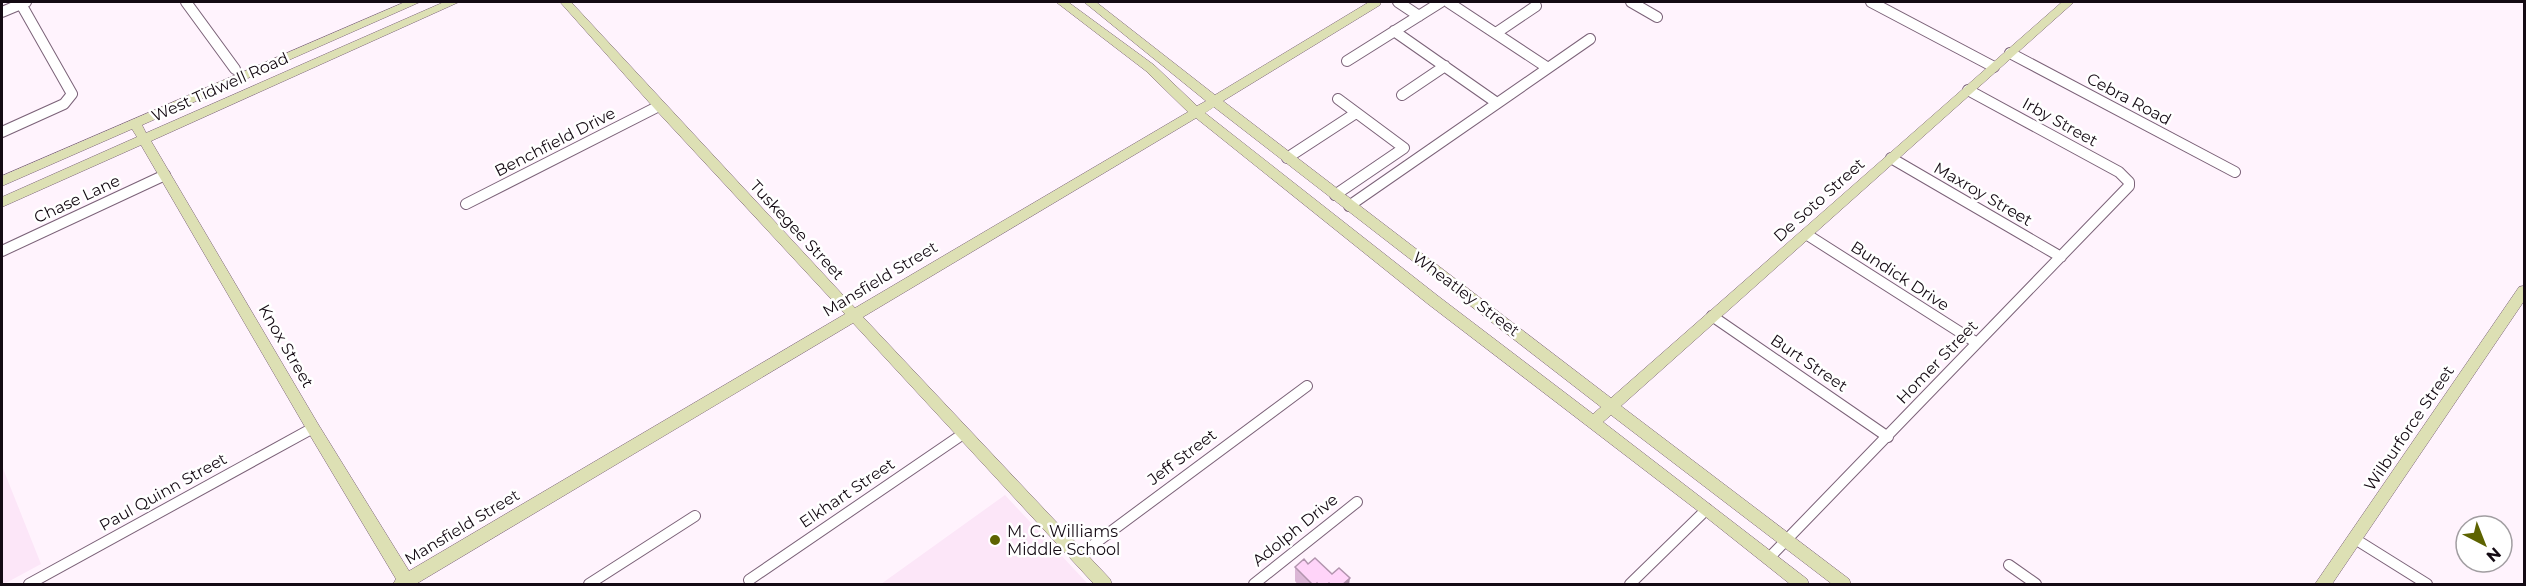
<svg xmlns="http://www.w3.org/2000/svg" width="2526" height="586" font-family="Montserrat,sans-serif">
<rect width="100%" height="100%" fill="#fff3fd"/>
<path fill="#fce6f8" d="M2,466L41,564L4,584H2Z
M1005,495L1088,584H881Z"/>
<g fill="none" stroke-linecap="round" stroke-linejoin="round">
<g stroke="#7b6278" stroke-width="12">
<path id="street" d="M186,2L235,69
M1398,2L1419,16
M1448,2L1548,68
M1631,2L1657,17
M1871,2L1994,67
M2,12L26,2
M1394,31L1497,103
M1496,33L1536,6
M2010,53L2235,172
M1347,61L1441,2
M1402,95L1445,66
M2,132L64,104L72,94L21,4
M1287,158L1356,113
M1891,158L2061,257
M1335,195L1404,148L1338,99
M466,204L659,106
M1349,206L1590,39
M1806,234L1977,343
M2,251L165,175
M1712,316L1888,437
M2355,539L2427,584
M1078,556L1307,386
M1768,559L2129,186V182L2119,172L1968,90
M2009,565L2036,584
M749,580L963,434
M29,584L313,428
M589,584L695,516
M1254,584L1357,502
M1630,584L1707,509"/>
</g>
<g stroke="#7b6278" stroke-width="1">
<path id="secondary" d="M405,2H420L142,125L146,133L444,2H459L151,141L318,424L409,571L845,314L655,109L560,2H571L855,308L1188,112L1146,71L1056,2H1068L1154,65L1197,106L1206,101L1084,2H1096L1215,95L1369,2H1381L1380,5L1223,101L1611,398L2062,2H2074L1621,406L1849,579L1851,584H1832L1611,415L1603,422L1807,579L1809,584H1790L1702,514L1428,304L1196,118L863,317L1110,579L1112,584H1094L853,323L416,584H393L396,579L308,432L141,145L2,207V197L137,137L132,129L2,186V176ZM1214,107L1601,407L1593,414L1438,296L1205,113Z
M2524,286V301L2332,584H2315L2519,287Z"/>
</g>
<use href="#street" stroke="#fff" stroke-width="10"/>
<use href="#secondary" fill="#dde0b4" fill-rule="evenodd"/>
</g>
<path fill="#dbb6d6" d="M1308,564L1349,585H1298L1295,581V567Z"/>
<path fill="#b294ae" d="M1350,578L1349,585H1342Z"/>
<path fill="#ffd4f9" stroke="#b294ae" stroke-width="1.5" d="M1315,558L1332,574L1339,568L1350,578L1342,585H1331L1329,583L1327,585H1318L1317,583L1315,585H1313L1295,567L1304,559L1308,564Z"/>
<circle fill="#5d6300" stroke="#fff" stroke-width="2" cx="995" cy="540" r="6"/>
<g text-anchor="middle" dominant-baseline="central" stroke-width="5" stroke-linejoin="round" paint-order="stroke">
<g font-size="16" fill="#140a13" stroke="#fff">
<text transform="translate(220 87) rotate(-24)">West Tidwell Road</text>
<text transform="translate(2129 99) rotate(28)">Cebra Road</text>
<text transform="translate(2060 122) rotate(29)">Irby Street</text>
<text transform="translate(555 142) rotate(-27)">Benchfield Drive</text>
<text transform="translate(1983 194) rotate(30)">Maxroy Street</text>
<text transform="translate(77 199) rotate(-25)">Chase Lane</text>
<text transform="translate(1819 200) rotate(-42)">De Soto Street</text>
<text transform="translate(797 230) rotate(47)">Tuskegee Street</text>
<text transform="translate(1900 276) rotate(33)">Bundick Drive</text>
<text transform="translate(880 279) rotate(-31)">Mansfield Street</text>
<text transform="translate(1466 294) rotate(37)">Wheatley Street</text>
<text transform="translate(286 346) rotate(60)">Knox Street</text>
<text transform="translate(1937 362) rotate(-46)">Homer Street</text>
<text transform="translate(1809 363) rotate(34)">Burt Street</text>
<text transform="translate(2409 428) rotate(-56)">Wilburforce Street</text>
<text transform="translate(1182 457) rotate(-37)">Jeff Street</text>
<text transform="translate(163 492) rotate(-29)">Paul Quinn Street</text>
<text transform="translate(847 493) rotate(-34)">Elkhart Street</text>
<text transform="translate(462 527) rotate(-31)">Mansfield Street</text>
<text transform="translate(1295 530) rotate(-39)">Adolph Drive</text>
</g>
<g font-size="16" fill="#140a13" stroke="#fff" text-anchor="start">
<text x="1007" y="531">M. C. Williams<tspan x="1007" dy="18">Middle School</tspan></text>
</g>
</g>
<rect width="2526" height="586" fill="none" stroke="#140a13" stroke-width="6"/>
<g transform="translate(2484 544) rotate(138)"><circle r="28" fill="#ffffff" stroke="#a19da1" stroke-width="1.5"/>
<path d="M0-4.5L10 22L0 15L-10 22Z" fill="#5d6300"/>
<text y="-9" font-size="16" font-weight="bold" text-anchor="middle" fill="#140a13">N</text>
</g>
</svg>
